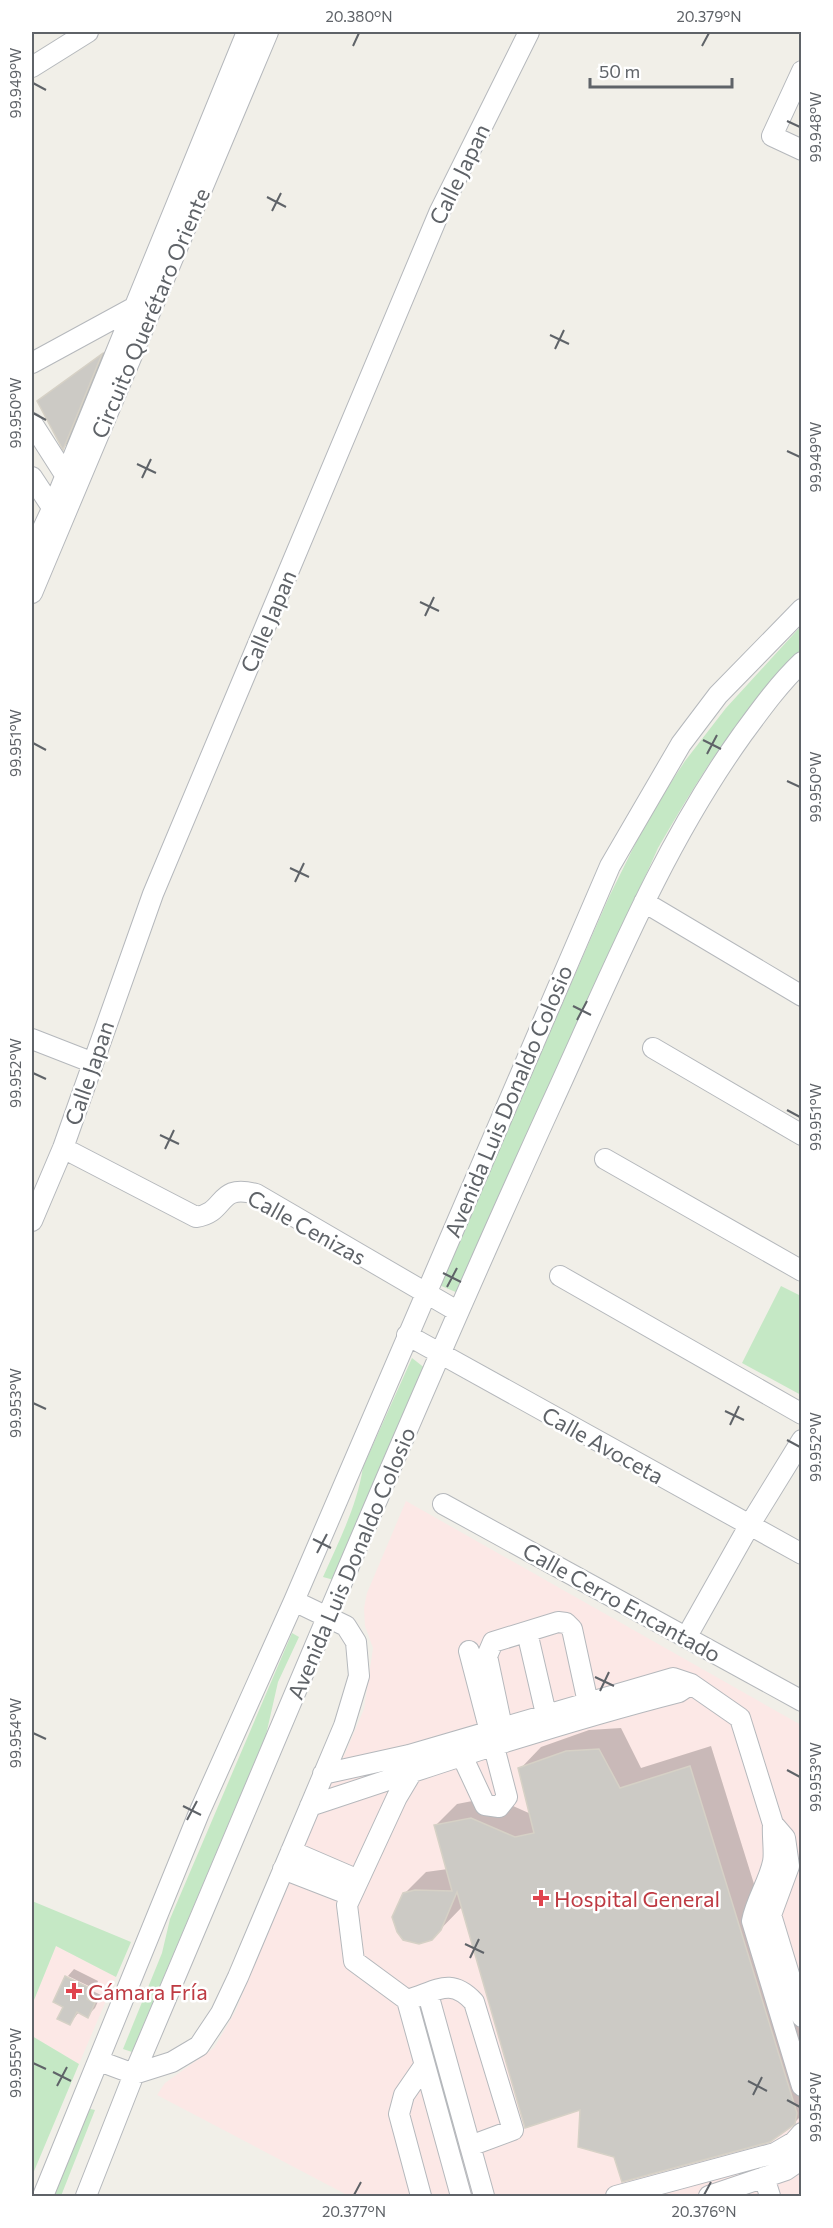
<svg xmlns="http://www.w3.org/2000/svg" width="833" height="2228" font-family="Commissioner,sans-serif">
<rect width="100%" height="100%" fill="#f1efe8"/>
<path fill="#fce8e6" d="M406,1501L801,1725V2196H349L157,2095L165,2083L214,2048L235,2012L312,1823L347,1749L364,1709L373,1648L365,1626L364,1608L367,1593Z
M56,1946L116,1977L79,2064L32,2036V2005Z"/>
<path fill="#c5e8c5" d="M801,626V650C742,707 699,777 658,848L458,1293L439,1285L609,897L649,816L685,761L726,708Z
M781,1286L801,1296V1395L742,1363Z
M412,1358L426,1369L334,1580L323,1577C339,1541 357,1506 363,1467Z
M292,1633L299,1637L278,1682L266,1735L132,2052L123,2049L162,1953L170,1919Z
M32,1901L131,1942L116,1977L56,1946L32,2005Z
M32,2036L79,2064L32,2176Z
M86,2108L95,2110L61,2196H51Z"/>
<path fill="#0003" d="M107,350L70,441L64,447L39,401Z
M621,1728L641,1768L711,1746L802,2038V2115L794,2123L615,2156L463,1906L431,1939L404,1894L426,1872L448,1869L436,1825L457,1804L493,1797L531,1814L520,1769L541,1747L589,1730Z
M74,1969L98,1981L95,1989L68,1976Z
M67,1976V1979L101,1995L95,2008L87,2016L79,2012L70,2023L65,2006Z"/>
<path fill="#cccac5" stroke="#d6d1c6" stroke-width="1.5" d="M102,354L63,450L37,401Z
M599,1749L620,1788L690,1766L797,2113L795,2124L770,2142L622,2182L614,2157L578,2147L580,2110L525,2128L457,1892L441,1930L432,1940L419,1944L403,1940L397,1932L392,1917L403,1893L415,1890L452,1891L434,1825L471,1818L515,1837L534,1833L518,1768L566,1751Z
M65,1976L92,1989L87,1999L95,2003L88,2018L77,2012L70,2025L57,2019L63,2007L53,2002Z"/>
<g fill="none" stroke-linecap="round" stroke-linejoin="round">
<g stroke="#b5b8bc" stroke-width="22">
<path id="minor" d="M32,67L88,32
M802,71L772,136L802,150
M32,363L133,308
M32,423L69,481
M32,477L57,515
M32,552L52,509L247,32
M32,593L268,32
M644,902L802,996
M32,1039L91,1062
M653,1048L802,1135
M63,1148L196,1217C227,1213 216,1183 256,1194L457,1311
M605,1159L802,1271
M32,1221L63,1148L153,894L439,213L529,32
M560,1276L802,1414
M407,1335L802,1554
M443,1504L802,1701
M527,1632L546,1714
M687,1636L749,1526L802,1440
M502,1727L487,1656L493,1642L558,1622L566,1623L572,1629L590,1712
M463,1758L485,1805L499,1807L507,1797L469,1651
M412,1772L397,1797L347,1905L354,1961L407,2000C436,1992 450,1976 474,2002L513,2130L470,2146
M323,1774L409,1755L673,1678L691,1684L740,1718L773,1824L785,1838L789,1866L771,1915L802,2017
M310,1806C433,1765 554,1724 679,1692L691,1684
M773,1824C772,1836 775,1853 773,1862C769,1882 756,1900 752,1921L802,2086
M291,1851L356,1879
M283,1869L350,1895
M428,1994L484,2196
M407,2000L461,2196
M99,2061L134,2074L172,2062L199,2046L221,2013L238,1977L344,1726L359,1676L356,1642L346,1626L294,1601
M764,2177L770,2196
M43,2196L199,1813L294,1601L610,866L681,744L718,695L802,609
M86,2196L134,2074C272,1750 405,1425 551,1105C609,979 661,848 742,735C761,709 779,684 802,662
M421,2196L399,2114L404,2095L424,2066
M616,2196L775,2153L794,2142L802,2133
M709,2196L786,2170L802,2159"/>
</g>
<use href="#minor" stroke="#fff" stroke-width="20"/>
</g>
<path fill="none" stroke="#5f6368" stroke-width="2" d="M353,46L359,33M702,46L709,33M33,83L46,90M787,121L800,127M267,197L286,207M272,211L281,193M550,335L569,344M555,349L564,330M33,413L46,420M787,451L800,457M137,464L156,473M142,478L151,459M420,602L439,611M425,616L434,597M703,740L721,749M33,743L46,750M707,754L717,735M787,781L800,787M290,868L309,877M295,882L304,863M573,1006L591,1015M577,1020L587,1001M33,1073L46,1079M787,1110L800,1117M160,1135L179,1144M165,1149L174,1130M443,1273L461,1282M447,1287L457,1268M33,1403L46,1409M725,1411L744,1420M730,1425L739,1406M787,1440L800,1447M313,1539L331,1548M317,1553L327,1534M595,1677L614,1686M600,1691L609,1672M33,1733L46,1739M787,1770L800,1777M183,1806L201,1815M187,1820L197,1801M465,1944L484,1953M470,1958L479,1939M33,2063L46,2069M53,2072L71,2081M748,2081L767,2091M57,2086L67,2067M753,2095L762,2077M787,2100L800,2107M354,2195L361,2182M704,2195L711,2182"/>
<g fill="#e0444e" stroke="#fff" stroke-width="2">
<path d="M538 1889h6v6h6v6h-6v6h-6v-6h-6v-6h6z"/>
<path d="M71 1982h6v6h6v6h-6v6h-6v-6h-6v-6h6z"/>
</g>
<g text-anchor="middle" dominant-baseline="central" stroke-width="5" stroke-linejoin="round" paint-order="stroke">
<g font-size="22" fill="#5f6368" stroke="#fff">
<text transform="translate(459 174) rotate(-64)">Calle Japan</text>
<text transform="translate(150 313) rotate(-67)">Circuito Querétaro Oriente</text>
<text transform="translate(268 621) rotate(-67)">Calle Japan</text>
<text transform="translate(89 1073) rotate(-71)">Calle Japan</text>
<text transform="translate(508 1101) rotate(-67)">Avenida Luis Donaldo Colosio</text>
<text transform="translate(307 1227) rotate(29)">Calle Cenizas</text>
<text transform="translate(603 1445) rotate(29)">Calle Avoceta</text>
<text transform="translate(351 1563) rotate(-67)">Avenida Luis Donaldo Colosio</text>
<text transform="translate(622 1602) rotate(29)">Calle Cerro Encantado</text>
</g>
<g font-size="22" fill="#be3a42" stroke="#fff" text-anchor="start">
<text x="554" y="1898">Hospital General</text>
<text x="88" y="1991">Cámara Fría</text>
</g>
</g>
<rect width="833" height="2228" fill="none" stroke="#ffffff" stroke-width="66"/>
<path d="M590 78v9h142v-9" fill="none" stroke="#5f6368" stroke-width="3"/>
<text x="599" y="78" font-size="18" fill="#5f6368" stroke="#ffffff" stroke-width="4.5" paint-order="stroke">50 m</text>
<rect x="33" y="33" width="767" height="2162" fill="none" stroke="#5f6368" stroke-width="2"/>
<g font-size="15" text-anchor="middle" fill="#5f6368">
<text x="359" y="22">20.380°N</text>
<text x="709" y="22">20.379°N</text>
<text transform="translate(16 83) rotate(-90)" y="5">99.949°W</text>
<text transform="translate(816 127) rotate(-90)" y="5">99.948°W</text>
<text transform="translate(16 413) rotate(-90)" y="5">99.950°W</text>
<text transform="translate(816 457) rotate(-90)" y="5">99.949°W</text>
<text transform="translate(16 743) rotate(-90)" y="5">99.951°W</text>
<text transform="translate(816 787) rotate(-90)" y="5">99.950°W</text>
<text transform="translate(16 1073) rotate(-90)" y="5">99.952°W</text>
<text transform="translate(816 1117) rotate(-90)" y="5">99.951°W</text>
<text transform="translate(16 1403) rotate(-90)" y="5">99.953°W</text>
<text transform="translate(816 1447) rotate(-90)" y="5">99.952°W</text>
<text transform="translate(16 1733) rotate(-90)" y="5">99.954°W</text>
<text transform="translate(816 1777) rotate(-90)" y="5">99.953°W</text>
<text transform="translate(16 2063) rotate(-90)" y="5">99.955°W</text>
<text transform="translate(816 2107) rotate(-90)" y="5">99.954°W</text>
<text x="354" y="2217">20.377°N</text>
<text x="704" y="2217">20.376°N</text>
</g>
</svg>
